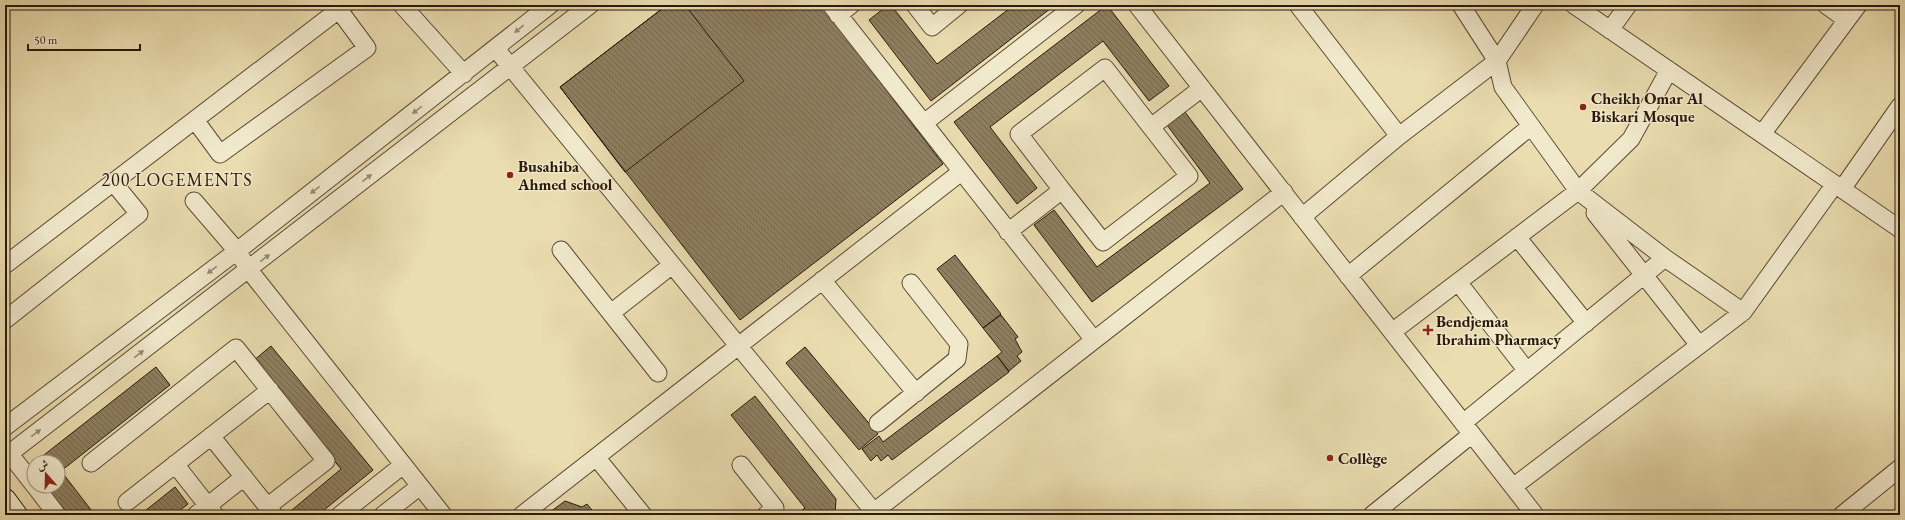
<svg xmlns="http://www.w3.org/2000/svg" width="1905" height="520" font-family="'EB Garamond',Amiri,serif">
<defs>
<pattern id="building-back-hatch" width="6" height="6" patternUnits="userSpaceOnUse"><rect width="6" height="6" fill="#8e7f60"/><path d="M-1 5l2 2M0 0l6 6M5-1l2 2" fill="none" stroke="#74674d"/></pattern>
</defs>
<rect width="100%" height="100%" fill="#eaddb0"/>
<filter id="stains"><feTurbulence type="fractalNoise" baseFrequency=".005" numOctaves="4"/><feColorMatrix values="0 0 0 0 .2 0 0 0 0 .09 0 0 0 0 .02 0 0 0 .5 -.17"/></filter>
<radialGradient id="worn" r=".72"><stop offset=".6" stop-color="#630" stop-opacity="0"/><stop offset="1" stop-color="#630" stop-opacity=".3"/></radialGradient>
<path fill="url(#building-back-hatch)" stroke="#2b1909" d="M667,5H821L943,164L740,320L560,87Z
M667,5H685L744,81L625,172L560,87Z
M888,5H891L937,64L1014,5H1055L931,101L869,20Z
M1107,5L1169,86L1149,101L1103,41L990,127L1037,188L1017,204L954,122Z
M1185,112L1243,189L1092,302L1034,225L1054,210L1097,267L1210,183L1167,125Z
M955,255L1001,314L983,328L937,269Z
M1001,315L1018,337L1015,339L1022,352L1017,356L1021,361L1009,371L997,356L1002,352L983,328Z
M271,346L373,470L318,515H286L341,469L253,361Z
M805,347L878,434L859,450L786,363Z
M997,356L1009,372L892,460L888,455L881,461L877,455L871,461L862,449L879,436L883,442Z
M156,367L170,385L61,471L95,515H66L43,486H58V462H35Z
M755,396L836,499L835,515H795L805,508L731,415Z
M175,487L188,504L174,515H140Z
M565,501L582,507L587,504L596,515H546Z"/>
<g fill="none" stroke-linecap="round" stroke-linejoin="round">
<g stroke="#5b4a33" stroke-width="19">
<path id="minor" d="M402,5L464,74
M831,5L1094,340
M915,5L932,27L959,5
M1137,5L1535,515
M1298,5L1399,136
M1461,5L1497,61L1503,87L1578,191L1665,258L1743,312
M1574,5L1900,229
M1826,5L1847,20
M838,15L851,5
M1610,30L1628,5
M496,49L874,512
M195,120L220,154L367,48L339,10
M924,123L1076,5
M1151,127L1202,88
M1762,134L1858,5
M1842,189L1900,106
M194,201L237,251L249,270L443,515
M1595,213L1699,345
M1302,217L1399,136L1497,61L1535,5
M1008,232L1062,190L1019,134L1105,68L1189,176L1103,242L1062,190
M1517,237L1586,323
M561,250L658,373
M5,265L345,5
M1348,276L1531,126
M822,280L916,393
M1458,282L1527,371
M611,313L672,265
M5,320L139,214L113,182
M1392,332L1578,191L1631,139L1669,70
M878,423L957,359L959,344L911,283
M1463,423L1665,258
M5,427L237,251L550,5
M211,436L274,515
M9,453L34,485
M5,457L590,5
M596,457L643,515
M91,463L236,348L326,461L267,507
M175,464L215,515
M741,465L775,508L766,515
M35,486L57,515
M1513,487L1743,312L1835,184
M127,502L270,390
M196,515L244,477
M340,515L403,465
M383,515L420,486
M522,515L961,172
M870,515L1284,192
M1372,515L1472,434
M1842,515L1900,468"/>
</g>
<g stroke="#2b1909" stroke-width="24">
<path id="secondary" d="M5,500L16,515"/>
</g>
<use href="#minor" stroke="#f1e9cc" stroke-width="17"/>
<use href="#secondary" stroke="#f1e9cc" stroke-width="22"/>
</g>
<defs><path id="oneway-solid" d="M-6-.8H1V-3.2L6.5 0L1 3.2V.8H-6Z"/></defs>
<g fill="#988b74">
<use href="#oneway-solid" transform="translate(519 29) rotate(141)"/>
<use href="#oneway-solid" transform="translate(417 110) rotate(142)"/>
<use href="#oneway-solid" transform="translate(367 178) rotate(-38)"/>
<use href="#oneway-solid" transform="translate(315 190) rotate(142)"/>
<use href="#oneway-solid" transform="translate(265 258) rotate(-38)"/>
<use href="#oneway-solid" transform="translate(212 270) rotate(143)"/>
<use href="#oneway-solid" transform="translate(139 354) rotate(-37)"/>
<use href="#oneway-solid" transform="translate(36 433) rotate(-37)"/>
</g>
<g fill="#8f2418" stroke="#f1e9cc" stroke-width="1.5">
<circle cx="1583" cy="107" r="4"/>
<circle cx="510" cy="175" r="4"/>
<path d="M1426 324h4v4h4v4h-4v4h-4v-4h-4v-4h4z"/>
<circle cx="1330" cy="458" r="4"/>
</g>
<g text-anchor="middle" dominant-baseline="central" stroke-width="3" stroke-linejoin="round" paint-order="stroke">
<g font-size="16" font-weight="bold" fill="#2b1909" stroke="#f1e9cc" text-anchor="start">
<text x="1591" y="98">Cheikh Omar Al<tspan x="1591" dy="18">Biskari Mosque</tspan></text>
<text x="518" y="166">Busahiba<tspan x="518" dy="18">Ahmed school</tspan></text>
<text x="1436" y="321">Bendjemaa<tspan x="1436" dy="18">Ibrahim Pharmacy</tspan></text>
<text x="1338" y="458">Collège</text>
</g>
<g font-size="18" letter-spacing="1" fill="#2b1909" stroke="#f1e9cc">
<text x="177" y="179">200 LOGEMENTS</text>
</g>
</g>
<rect width="1905" height="520" fill="none" stroke="#eaddb0" stroke-width="20"/>
<rect x="6" y="6" width="1893" height="508" fill="none" stroke="#2b1909" stroke-width="2"/>
<rect x="10" y="10" width="1885" height="500" fill="none" stroke="#2b1909"/>
<g transform="translate(46 474) rotate(340)"><circle r="19" fill="#f1e9cc" stroke="#a2967e"/>
<path d="M0-3L7 15L0 10L-7 15Z" fill="#8f2418"/>
<text y="-6" font-size="11" font-weight="bold" text-anchor="middle" fill="#2b1909">ش</text>
</g>
<path d="M28 44v6h112v-6" fill="none" stroke="#2b1909" stroke-width="2"/>
<text x="34" y="44" font-size="12" fill="#2b1909" stroke="#f1e9cc" stroke-width="3" paint-order="stroke">50 m</text>
<rect width="100%" height="100%" filter="url(#stains)"/>
<rect width="100%" height="100%" fill="url(#worn)"/>
</svg>
